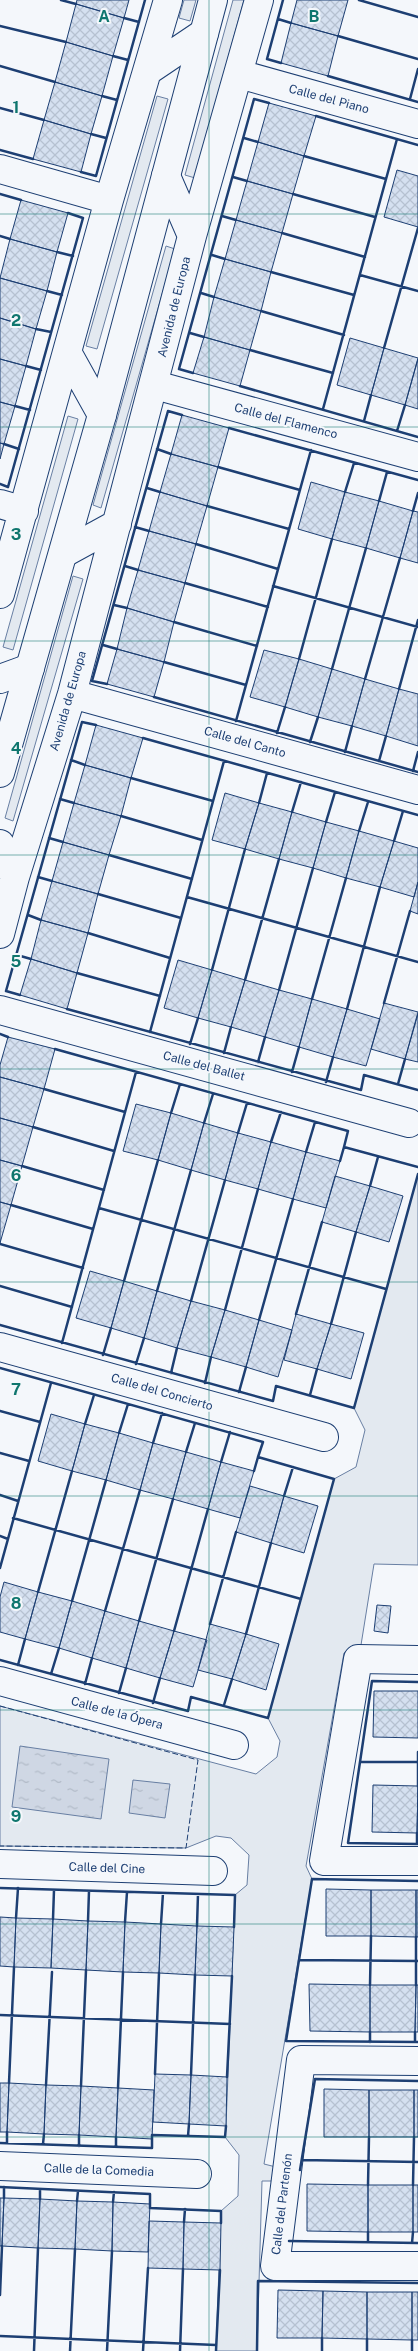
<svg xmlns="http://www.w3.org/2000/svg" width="418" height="2351" font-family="'Public Sans',sans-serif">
<defs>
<pattern id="water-ripples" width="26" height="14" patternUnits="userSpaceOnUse" patternTransform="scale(1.25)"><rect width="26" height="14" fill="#cfd7e4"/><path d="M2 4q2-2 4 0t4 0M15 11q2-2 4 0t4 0" fill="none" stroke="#b1bac7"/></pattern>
<pattern id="building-cross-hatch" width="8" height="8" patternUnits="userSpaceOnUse" patternTransform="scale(1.25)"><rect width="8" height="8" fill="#d5e0f0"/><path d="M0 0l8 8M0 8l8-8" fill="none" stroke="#b6c1d1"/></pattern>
</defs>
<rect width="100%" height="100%" fill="#f4f7fb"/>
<path fill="#e3e9f0" stroke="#687fa3" d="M184,0H196L190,21L179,18Z
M233,0H244L195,178L185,175Z
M157,96L168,99L97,349L86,346Z
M166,246L175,249L101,508L93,505Z
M68,416L78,419L13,650L3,647Z
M73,576L83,579L13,821L5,818Z
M418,1174V1565L374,1564L361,1645L344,1653L306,1866L312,1879L264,2164L276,2167L275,2181H262L257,2351H216L221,2211L238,2196L239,2155L225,2137L226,2126L235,1895L247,1885L249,1855L231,1838L216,1836L186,1848L0,1846V1706L256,1774L277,1757L280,1741L268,1718L334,1479L356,1467L365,1430L354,1408Z"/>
<path fill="url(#water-ripples)" stroke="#687fa3" d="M20,1746L109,1759L101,1819L12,1807Z
M133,1780L170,1784L165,1818L129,1813Z"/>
<path fill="url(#building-cross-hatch)" stroke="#1d3f73" d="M77,0H129L124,18L76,4Z
M297,0H348L338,36L291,23Z
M76,4L124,18L113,56L66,42Z
M291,23L338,36L328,76L281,63Z
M66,42L113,56L102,96L55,82Z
M55,82L102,96L91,134L44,120Z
M269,103L316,116L304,156L258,142Z
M44,120L91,134L81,172L33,159Z
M258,142L304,156L293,194L247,181Z
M397,170L418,176V227L384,217Z
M247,181L293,194L282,233L236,220Z
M21,200L68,213L57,252L10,239Z
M236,220L282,233L271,272L225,259Z
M10,239L57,252L47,291L0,278Z
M225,259L271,272L261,311L214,297Z
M0,278L47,291L36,329L0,318Z
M214,297L261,311L250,350L204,337Z
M0,318L36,329L26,366L0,359Z
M204,337L250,350L240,386L193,373Z
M350,338L384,348L371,395L337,385Z
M384,348L418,358L405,405L371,395Z
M0,359L26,366L15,406L0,402Z
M418,359V409L405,405Z
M0,402L15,406L4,444L0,443Z
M182,415L229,428L218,467L171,454Z
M0,443L4,444L0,459Z
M171,454L218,467L207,506L160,492Z
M311,482L345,492L332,539L298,529Z
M160,492L207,506L196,544L149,531Z
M345,492L379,501L366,548L332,539Z
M379,501L413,511L400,558L366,548Z
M413,511L418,512V563L400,558Z
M149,531L196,544L185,583L138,570Z
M138,570L185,583L174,622L127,608Z
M127,608L174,622L164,662L117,649Z
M117,649L164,662L154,697L107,684Z
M264,650L299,659L285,707L250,697Z
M299,659L332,669L318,717L285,707Z
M332,669L365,679L352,726L318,717Z
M365,679L399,689L386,736L352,726Z
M399,689L418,694V746L386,736Z
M96,725L143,738L131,778L85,765Z
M85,765L131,778L121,816L74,803Z
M225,793L259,803L245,849L212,840Z
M74,803L121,816L109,855L63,842Z
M259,803L292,812L279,859L245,849Z
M292,812L326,822L313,868L279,859Z
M326,822L359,831L346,878L313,868Z
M359,831L394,841L380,887L346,878Z
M394,841L418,848V882L414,897L380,887Z
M63,842L109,855L98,894L52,881Z
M52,881L98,894L88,933L41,920Z
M418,882V914L410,911Z
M41,920L88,933L77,973L31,959Z
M31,959L77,973L67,1009L20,995Z
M178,960L212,970L198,1018L164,1008Z
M212,970L245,980L231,1027L198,1018Z
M245,980L279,990L265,1037L231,1027Z
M279,990L312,999L299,1047L265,1037Z
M312,999L347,1009L333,1057L299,1047Z
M384,1003L418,1012L405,1059L371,1049Z
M347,1009L380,1019L366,1066L333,1057Z
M418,1014V1062L405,1059Z
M8,1037L55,1049L44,1089L0,1077V1065Z
M0,1077L44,1089L33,1127L0,1118Z
M136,1104L171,1113L158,1160L123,1151Z
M171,1113L204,1123L191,1170L158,1160Z
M0,1118L33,1127L22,1166L0,1160Z
M204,1123L238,1133L225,1180L191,1170Z
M238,1133L271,1142L258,1189L225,1180Z
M271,1142L306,1152L293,1199L258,1189Z
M306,1152L340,1161L326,1208L293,1199Z
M0,1160L22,1166L11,1205L0,1202Z
M335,1176L370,1186L356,1232L322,1222Z
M370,1186L403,1196L389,1242L356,1232Z
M0,1202L11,1205L0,1243Z
M90,1271L124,1281L111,1328L76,1318Z
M124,1281L157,1291L144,1338L111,1328Z
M157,1291L191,1301L177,1348L144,1338Z
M191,1301L225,1310L211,1357L177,1348Z
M225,1310L259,1320L246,1367L211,1357Z
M296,1314L331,1324L317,1369L284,1360Z
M259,1320L292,1330L278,1377L246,1367Z
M331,1324L364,1333L351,1379L317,1369Z
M51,1414L85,1424L72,1471L38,1461Z
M85,1424L119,1433L106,1480L72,1471Z
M119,1433L153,1443L140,1490L106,1480Z
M153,1443L186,1452L173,1499L140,1490Z
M186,1452L221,1462L208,1509L173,1499Z
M221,1462L254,1471L240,1518L208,1509Z
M250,1486L284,1496L271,1543L236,1532Z
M284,1496L318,1506L304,1553L271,1543Z
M4,1582L38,1592L25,1639L0,1632V1597Z
M38,1592L72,1601L59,1648L25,1639Z
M72,1601L105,1611L92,1658L59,1648Z
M377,1605L391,1606L388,1633L374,1631Z
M105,1611L139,1621L126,1668L92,1658Z
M139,1621L174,1631L160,1678L126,1668Z
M210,1624L246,1634L232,1679L198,1670Z
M174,1631L207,1640L193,1687L160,1678Z
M246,1634L279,1644L266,1690L232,1679Z
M374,1691H418V1738L373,1737Z
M373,1785L418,1786L417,1833L372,1832Z
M418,1786V1833H417Z
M326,1889L371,1890V1936H326Z
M371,1890H416V1937L371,1936Z
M416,1890H418V1937H416Z
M0,1917L16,1918L14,1967L0,1966Z
M16,1918L53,1919L51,1968L14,1967Z
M53,1919L88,1921L86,1970L51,1968Z
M88,1921L125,1922L123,1972L86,1970Z
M125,1922L161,1924L159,1973L123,1972Z
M161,1924L197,1926L195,1975L159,1973Z
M197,1926L234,1927L232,1976L195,1975Z
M309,1984L370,1985V2032L310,2031Z
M370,1985H416L415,2032H370Z
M416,1985H418V2032H415Z
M155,2074L191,2075L189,2124L153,2122Z
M191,2075L227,2077L226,2126L189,2124Z
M0,2083H9L7,2132H0Z
M9,2083L46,2085L44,2134L7,2132Z
M46,2085L81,2086L79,2135L44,2134Z
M81,2086L118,2088L116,2137L79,2135Z
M118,2088L154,2090L152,2139L116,2137Z
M324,2089L369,2090V2137H324Z
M369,2090H414V2137H369Z
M414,2090H418V2137H414Z
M307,2184L368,2185V2232L307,2231Z
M368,2185H413V2232H368Z
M413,2185H418V2232H413Z
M0,2198H4L2,2246H0Z
M4,2198L40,2199L38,2248L2,2246Z
M40,2199L77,2201L75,2249L38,2248Z
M77,2201L113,2202L112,2251L75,2249Z
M113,2202L150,2204L148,2252L112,2251Z
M149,2221L184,2222L183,2269L148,2268Z
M184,2222L221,2223L220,2270L183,2269Z
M278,2290L323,2291L322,2338H277Z
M323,2291L367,2292V2339L322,2338Z
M367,2292H412V2340L367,2339Z
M412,2292H418V2340H412Z"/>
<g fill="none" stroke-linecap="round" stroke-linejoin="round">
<g stroke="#1d3f73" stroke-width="30">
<path id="minor" d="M149,70L204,33
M239,74L418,124
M0,169L109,200
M166,176L192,236
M67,352L102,415
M155,385L418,457
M0,504L24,511
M64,553L117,524
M0,594L109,200L168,0
M0,679L30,668
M72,694L418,790
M0,844L15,877
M0,934L15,877L72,694L192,236L259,0
M0,1010L409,1123
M0,1347L324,1437
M418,1660L358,1659L324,1861H418
M0,1681L234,1745
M0,1864L213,1871
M418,2061L301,2060L275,2266H418
M0,2166L197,2174"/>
</g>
<g stroke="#1d3f73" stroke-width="30">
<path id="tertiary" d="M0,773L102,415L213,0"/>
</g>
<use href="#minor" stroke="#f4f7fb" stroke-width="28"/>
<use href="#tertiary" stroke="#f4f7fb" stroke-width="28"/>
<path stroke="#1d3f73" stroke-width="1" stroke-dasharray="6 2.5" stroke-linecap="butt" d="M0,1706L198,1760L186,1848L0,1846"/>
<path stroke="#1d3f73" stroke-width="2.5" d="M61,0L76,4
M359,0L418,17
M124,18L139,22
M278,19L291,23
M0,26L66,42
M338,36L418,59
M113,56L128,60
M281,63L267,59L283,0
M0,66L55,82
M328,76L418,102
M102,96L117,100
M410,99L418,69
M0,108L44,120
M316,116L418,145
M91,134L106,138
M244,138L258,142
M0,150L33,159
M304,156L386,179
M81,172L96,176L145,0
M233,177L247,181
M0,194L21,200
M293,194L375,217
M222,216L236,220
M282,233L365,257
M0,236L10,239
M57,252L73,256
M212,255L225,259
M271,272L354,295
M360,275L418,291
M47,291L62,295
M201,293L214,297
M261,311L344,335
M36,329L51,332
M190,333L204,337
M384,348L418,228
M250,350L333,373
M26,366L41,370
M193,373L179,369L254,99L269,103
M240,386L418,437
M15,406L30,410
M323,409L397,139
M364,421L371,395
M229,428L418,480
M397,431L405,405
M4,444L19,449
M157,449L171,454
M218,467L300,490
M0,484L8,487L83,218L68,213
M147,488L160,492
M345,492L354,463
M379,501L387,472
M207,506L289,529
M413,511L418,493
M135,527L149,531
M196,544L278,569
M125,566L138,570
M185,583L268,607
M273,586L418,627
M114,605L127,608
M174,622L257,646
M103,645L117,649
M299,659L332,539
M164,662L246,685
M332,669L366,548
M365,679L400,558
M107,684L92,681L168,411L182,415
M399,689L418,620
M154,697L418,772
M236,721L311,450
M277,733L285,707
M143,738L418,815
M310,742L318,717
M345,752L352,726
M71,760L85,765
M379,761L386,736
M413,771L418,752
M131,778L213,801
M60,799L74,803
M259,803L267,773
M292,812L301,782
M121,816L202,840
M326,822L335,792
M359,831L368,802
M49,838L63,842
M394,841L403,811
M109,855L192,879
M38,877L52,881
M98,894L181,918
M187,897L418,962
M28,915L41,920
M88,933L170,958
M17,955L31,959
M212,970L245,849
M77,973L160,996
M245,980L279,859
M279,990L313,868
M20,995L6,991L82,722L96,725
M312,999L346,878
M384,1003L410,911
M67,1009L361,1090L364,1075L418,1090
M347,1009L380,887
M150,1032L224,761
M0,1034L8,1037
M190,1044L198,1018
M55,1049L348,1131L344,1147L418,1167
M224,1053L231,1027
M258,1062L265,1037
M292,1072L299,1047
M326,1082L333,1057
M398,1084L405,1059
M44,1089L125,1112
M171,1113L180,1084
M204,1123L213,1094
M33,1127L114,1151
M238,1133L247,1103
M271,1142L281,1112
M306,1152L315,1122
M340,1161L344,1147
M22,1166L104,1190
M370,1186L378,1157
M11,1205L93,1229
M99,1208L386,1289
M0,1244L83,1268
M124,1281L158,1160
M0,1286L72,1307
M157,1291L191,1170
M191,1301L225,1180
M225,1310L258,1189
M296,1314L322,1222
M259,1320L293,1199
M331,1324L356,1232
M0,1325L273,1401L276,1386L354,1408L418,1174
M62,1343L136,1072
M103,1355L111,1328
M136,1364L144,1338
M0,1368L263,1442L258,1457L334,1479L268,1718L191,1697L188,1711L0,1660
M171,1373L177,1348
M205,1383L211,1357
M239,1392L246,1367
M310,1395L317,1369
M0,1411L40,1422
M85,1424L94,1395
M119,1433L128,1404
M153,1443L162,1413
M186,1452L195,1423
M0,1453L29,1461
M221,1462L230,1432
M254,1471L258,1457
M0,1495L18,1501
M284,1496L293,1467
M13,1518L301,1599
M0,1536L8,1539
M0,1568L51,1383
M38,1592L72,1471
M72,1601L106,1480
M105,1611L140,1490
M139,1621L173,1499
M210,1624L236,1532
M174,1631L208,1509
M246,1634L271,1543
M18,1665L25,1639
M51,1674L59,1648
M418,1682L372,1681L348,1843L418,1844
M85,1684L92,1658
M119,1693L126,1668
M153,1703L160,1678
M224,1705L232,1679
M360,1762H418
M418,1786V1752
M417,1833V1844
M418,1881L312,1879L286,2041L418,2042
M0,1888L235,1895L234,1927
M16,1918L18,1888
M53,1919L54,1890
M88,1921L89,1891
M125,1922L127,1892
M161,1924L163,1893
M197,1926L198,1894
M300,1960L418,1961
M370,1985L371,1936
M416,1985V1937
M0,2015L230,2024
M370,2042V2032
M415,2042V2032
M155,2074L159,1973
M191,2075L195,1975
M227,2077L232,1976
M9,2083L14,1967
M46,2085L52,1972
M81,2086L86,1970
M118,2088L123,1972
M188,2136L189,2124
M0,2143L152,2148V2135L225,2137L226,2126
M7,2143V2132
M43,2144L44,2134
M79,2146V2135
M116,2147V2137
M302,2160L418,2162
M300,2170L315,2079L418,2081
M368,2185L369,2137
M413,2185L414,2137
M0,2187L150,2194V2208L221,2211V2223
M4,2187V2198
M40,2189V2199
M77,2201L78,2191
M113,2202L114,2192
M184,2222L185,2209
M368,2232V2242
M289,2241L418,2243
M412,2243L413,2232
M0,2295L2,2246
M0,2336L216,2345
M34,2351L38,2248
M70,2351L75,2249
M107,2351L112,2251
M143,2351L148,2268
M180,2351L183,2269
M216,2351L220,2270
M257,2351L258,2281L418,2283
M322,2351V2338
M367,2351V2339
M412,2351V2340"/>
</g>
<path fill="none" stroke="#0f766e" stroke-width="1" stroke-opacity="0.55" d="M209,0V2351M0,214H418M0,427H418M0,641H418M0,855H418M0,1069H418M0,1282H418M0,1496H418M0,1710H418M0,1924H418M0,2137H418"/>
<g text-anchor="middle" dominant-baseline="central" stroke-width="4" stroke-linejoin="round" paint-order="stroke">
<g font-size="12" fill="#1d3f73" stroke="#f4f7fb">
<text transform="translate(329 99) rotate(15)">Calle del Piano</text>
<text transform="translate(174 307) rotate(-76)">Avenida de Europa</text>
<text transform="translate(286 421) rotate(15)">Calle del Flamenco</text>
<text transform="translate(68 701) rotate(-74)">Avenida de Europa</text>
<text transform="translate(245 742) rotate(16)">Calle del Canto</text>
<text transform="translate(204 1066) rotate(15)">Calle del Ballet</text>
<text transform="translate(162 1392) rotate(16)">Calle del Concierto</text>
<text transform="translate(117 1713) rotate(15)">Calle de la Ópera</text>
<text transform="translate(107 1868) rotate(2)">Calle del Cine</text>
<text transform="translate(99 2170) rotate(2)">Calle de la Comedia</text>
<text transform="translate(282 2204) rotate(-83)">Calle del Partenón</text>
</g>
</g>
<g font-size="16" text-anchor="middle" font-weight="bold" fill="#0f766e" stroke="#f4f7fb" stroke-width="4" stroke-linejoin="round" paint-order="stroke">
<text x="104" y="22">A</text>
<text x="314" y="22">B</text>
<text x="16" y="113">1</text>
<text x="16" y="326">2</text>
<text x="16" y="540">3</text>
<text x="16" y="754">4</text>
<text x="16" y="967">5</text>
<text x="16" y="1181">6</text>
<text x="16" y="1395">7</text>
<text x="16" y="1609">8</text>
<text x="16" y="1822">9</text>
</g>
</svg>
